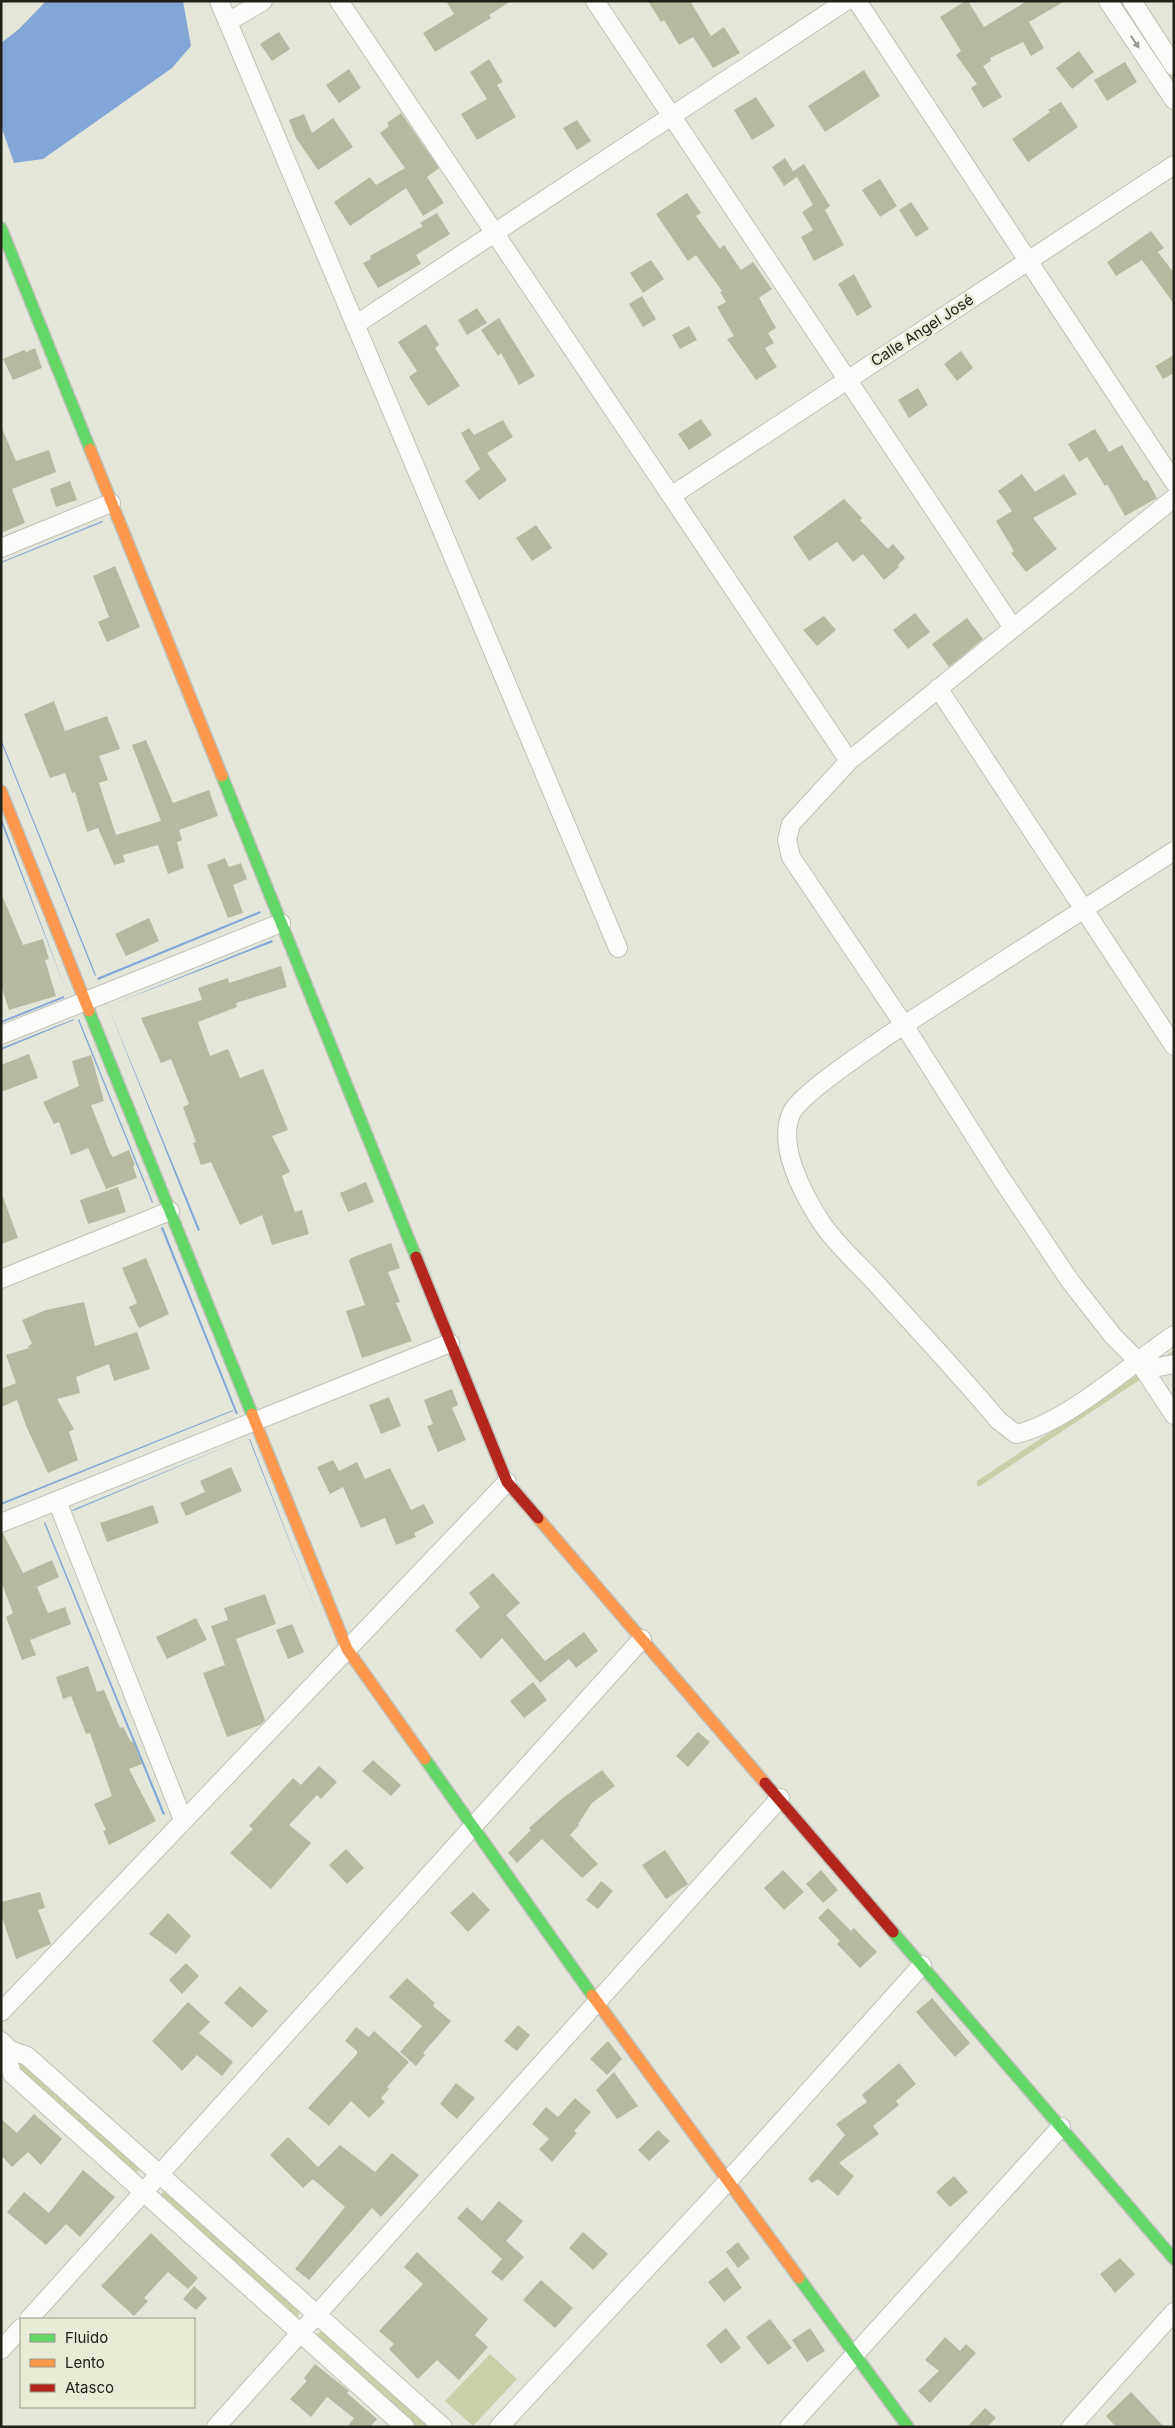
<svg xmlns="http://www.w3.org/2000/svg" width="1175" height="2428" font-family="Inter,sans-serif">
<rect width="100%" height="100%" fill="#e4e6da"/>
<path fill="#cbcfa8" d="M1117,1H1122L1174,79V87Z
M1174,1350V1357L980,1486H977V1481Z
M18,2060H22L140,2168V2170L133,2173L16,2067Z
M165,2190L300,2310L298,2317L296,2318L160,2195Z
M322,2331L430,2427H416L318,2338L317,2334Z
M490,2354L517,2379L473,2426L445,2401Z"/>
<path fill="#82a7d6" d="M46,1H183L191,46L172,68L43,159L14,163L1,126V43L19,29Z
M102,521L103,522L1,563V562Z
M1,739L96,975L95,976L1,742Z
M1,817L67,993L1,822Z
M260,911L261,913L98,980L97,978Z
M272,940L273,942L111,1005Z
M64,996V998L1,1023V1021Z
M107,1004L200,1230L198,1231Z
M74,1019V1020L1,1050V1048Z
M79,1019L153,1202L152,1203L78,1020Z
M163,1227L238,1414H236L161,1228Z
M233,1410V1411L1,1505V1503Z
M249,1437L73,1511L72,1510Z
M249,1439H250L322,1624Z
M45,1522L165,1814L163,1815L44,1523Z"/>
<path fill="#b6b9a0" d="M446,1H511L489,15L491,18L435,52L423,33L454,14Z
M648,1H690L711,36L724,27L740,53L713,68L693,37L679,45L664,20L661,22Z
M965,1H968L984,27L1027,1H1065L1029,22L1044,48L1031,56L1023,42L990,58L991,61L983,66L1002,97L983,108L971,88L977,84L956,55L961,51L940,17Z
M279,32L290,49L272,61L260,44Z
M1079,51L1094,72L1072,89L1056,68Z
M489,59L503,82L497,85L516,117L477,140L461,114L487,99L470,72Z
M1125,62L1137,82L1107,101L1094,80Z
M349,69L361,88L339,103L326,85Z
M864,70L880,96L825,132L808,106Z
M756,97L775,126L752,140L734,110Z
M1061,102L1078,127L1028,162L1012,139L1050,112L1048,110Z
M401,113L439,168L427,177L444,203L423,216L406,188L350,226L334,202L370,177L376,185L405,168L380,133L389,126L387,123Z
M304,114L312,133L333,118L353,147L318,170L296,138L289,120Z
M577,120L591,141L577,150L563,128Z
M785,158L793,171L804,164L830,206L825,210L844,245L814,261L801,237L813,230L802,212L813,205L797,177L784,186L772,167Z
M880,179L897,206L880,217L862,190Z
M687,193L701,213L696,216L720,249L724,245L741,270L753,262L772,289L759,298L776,328L768,333L774,343L765,348L777,367L756,380L727,339L734,336L717,307L726,302L720,292L722,291L696,255L688,261L656,214Z
M911,202L929,229L916,237L899,210Z
M437,213L450,234L416,255L421,264L378,288L363,263L371,259L370,256L423,226L420,223Z
M1151,231L1164,248L1158,252L1174,273V304L1142,260L1116,276L1107,262Z
M651,260L664,279L643,293L630,273Z
M854,274L872,307L857,316L838,284Z
M642,296L656,319L643,327L629,304Z
M477,308L487,323L467,335L458,320Z
M499,318L535,376L519,385L501,353L498,356L481,330Z
M426,324L439,345L435,348L460,386L428,406L409,377L417,371L398,342Z
M689,326L697,340L680,349L672,335Z
M35,348L42,368L13,380L3,359L24,350L26,352Z
M961,351L973,368L957,381L944,364Z
M1174,355V373L1163,379L1155,366Z
M918,388L928,405L909,418L898,400Z
M701,419L712,435L689,450L678,434Z
M503,420L513,437L487,453L507,480L479,500L465,481L480,469L461,433L469,428L474,435Z
M1,426L16,461L49,450L56,472L12,489L25,523L1,533Z
M1095,429L1109,452L1122,445L1144,481L1147,480L1157,498L1125,516L1107,484L1105,486L1087,457L1079,462L1068,444Z
M1022,474L1035,492L1064,474L1077,494L1033,518L1057,549L1026,572L1011,553L1014,551L996,521L1012,511L998,491Z
M70,481L77,500L56,507L50,489Z
M844,499L862,518L860,520L888,549L893,544L905,558L898,565L899,567L884,580L863,554L853,562L837,542L809,561L793,537Z
M536,525L552,548L532,561L516,538Z
M115,566L140,627L107,642L98,622L109,617L93,576Z
M915,613L930,632L908,649L893,630Z
M824,616L836,630L817,646L803,630Z
M967,618L983,639L949,667L932,644Z
M54,701L65,731L107,716L120,749L99,756L108,780L99,783L116,835L161,821L132,745L146,740L173,803L209,790L218,816L179,830L182,840L177,842L184,868L168,874L158,845L123,855L125,862L114,865L98,828L87,832L75,792L72,793L65,773L50,778L24,714Z
M225,858L229,867L241,863L247,879L233,885L243,913L228,918L207,865Z
M1,893L23,945L43,939L49,959L45,960L56,996L9,1010L1,985Z
M149,918L159,941L126,956L115,934Z
M281,966L287,987L236,1003L237,1007L198,1022L210,1056L228,1049L240,1078L263,1069L288,1130L272,1136L290,1172L282,1176L295,1212L302,1210L309,1234L272,1245L262,1215L240,1225L211,1162L201,1165L193,1143L196,1142L183,1107L189,1104L171,1059L161,1063L141,1018L202,1000L198,988L228,978L229,983Z
M29,1054L38,1078L1,1092V1065Z
M91,1055L104,1101L91,1105L110,1153L113,1157L129,1150L135,1165L133,1166L137,1178L106,1189L88,1148L71,1155L59,1122L54,1124L43,1102L79,1086L72,1061Z
M366,1182L374,1202L348,1212L340,1193Z
M118,1187L126,1212L88,1224L80,1200Z
M1,1197H3L18,1238L1,1244Z
M391,1243L400,1268L388,1272L400,1302L396,1303L412,1341L362,1358L346,1311L365,1305L349,1261L351,1258Z
M146,1258L169,1314L139,1328L129,1307L137,1303L122,1268Z
M84,1302L95,1346L137,1332L150,1369L114,1381L109,1364L76,1377L80,1393L57,1399L74,1429L69,1432L78,1460L48,1473L27,1428L17,1400L1,1407V1389L16,1383L6,1355L29,1348L28,1346L32,1344L22,1320L46,1310Z
M452,1389L458,1405L452,1408L466,1440L438,1452L427,1426L433,1424L424,1400Z
M389,1397L401,1426L381,1434L369,1405Z
M333,1460L339,1471L357,1462L365,1479L390,1468L411,1510L424,1504L434,1523L414,1533L416,1537L396,1545L385,1518L361,1528L343,1487L330,1494L317,1467Z
M231,1467L242,1491L186,1516L180,1503L205,1492L200,1481Z
M153,1505L159,1523L107,1542L100,1523Z
M1,1533H3L23,1573L52,1560L59,1577L37,1587L48,1613L65,1607L71,1624L30,1640L36,1655L22,1660L6,1617L13,1613L1,1581Z
M493,1573L520,1603L506,1615L545,1661L584,1632L598,1651L576,1668L569,1659L540,1683L502,1638L481,1659L455,1630L480,1607L469,1593Z
M265,1594L276,1624L236,1639L265,1720L260,1725L227,1737L203,1673L225,1665L211,1626L228,1620L224,1608Z
M196,1618L207,1640L167,1659L156,1637Z
M292,1624L304,1652L288,1659L276,1630Z
M88,1666L97,1692L104,1690L120,1728L123,1727L131,1742L133,1741L142,1764L129,1769L156,1821L109,1845L103,1831L106,1830L94,1804L112,1796L90,1733L86,1734L71,1696L63,1699L56,1677Z
M533,1682L547,1700L524,1718L510,1701Z
M698,1732L710,1742L688,1767L676,1756Z
M373,1760L401,1785L391,1796L362,1771Z
M319,1766L337,1782L321,1799L317,1795L289,1825L311,1843L271,1889L230,1853L253,1829L249,1826L293,1778L301,1785Z
M602,1770L615,1786L592,1803L578,1824L579,1825L570,1835L598,1864L582,1878L542,1839L517,1863L508,1853L531,1830L529,1828L564,1797Z
M346,1849L364,1868L347,1884L329,1865Z
M665,1850L688,1884L666,1899L642,1865Z
M783,1870L804,1892L784,1910L764,1888Z
M821,1870L838,1890L823,1903L806,1884Z
M601,1881L613,1891L598,1909L586,1900Z
M40,1892L45,1908L38,1910L51,1944L16,1959L1,1914V1902Z
M473,1892L490,1910L468,1932L450,1913Z
M828,1908L851,1931L854,1928L877,1952L860,1968L837,1944L840,1941L818,1918Z
M168,1913L191,1936L176,1954L149,1934Z
M186,1963L199,1976L182,1994L169,1980Z
M407,1978L435,2003L433,2006L451,2021L423,2053L425,2055L416,2066L400,2052L422,2026L389,1997Z
M240,1986L268,2011L252,2028L224,2003Z
M932,1998L970,2043L955,2057L916,2012Z
M188,2002L210,2022L199,2033L233,2062L222,2076L197,2055L182,2071L152,2041Z
M518,2025L530,2035L517,2051L504,2041Z
M356,2027L369,2037L374,2031L409,2062L387,2087L389,2089L381,2098L385,2102L369,2118L351,2101L329,2126L308,2108L357,2054V2051L345,2041Z
M608,2041L622,2059L607,2075L590,2059Z
M899,2063L916,2084L896,2101L899,2105L873,2126L879,2134L839,2163L854,2176L838,2196L818,2179L812,2183L808,2179L845,2135L836,2124L867,2102L862,2095Z
M614,2072L638,2106L617,2119L596,2090Z
M456,2083L475,2098L457,2119L440,2104Z
M575,2098L591,2112L574,2131L577,2133L552,2162L539,2149L549,2139L532,2124L546,2107L558,2117Z
M34,2114L62,2139L41,2165L28,2152L12,2167L1,2155V2119L17,2133Z
M658,2130L670,2141L649,2161L638,2150Z
M288,2137L318,2167L340,2145L375,2172L392,2153L419,2175L381,2217L372,2208L309,2280L295,2269L345,2207L313,2179L303,2188L270,2155Z
M83,2170L115,2197L80,2237L66,2224L46,2245L7,2212L24,2192L49,2213Z
M954,2176L968,2192L950,2207L936,2192Z
M499,2201L523,2221L506,2241L524,2257L502,2281L491,2272L502,2259L457,2218L467,2207L482,2221Z
M583,2232L608,2254L593,2270L569,2248Z
M151,2233L198,2278L188,2289L168,2272L144,2298L148,2301L134,2316L101,2286Z
M738,2242L750,2258L738,2268L726,2252Z
M417,2252L488,2319L475,2335L488,2347L459,2380L437,2360L418,2379L389,2349L394,2344L379,2331L423,2284L404,2267Z
M1120,2258L1135,2274L1115,2293L1100,2274Z
M727,2267L742,2288L724,2302L708,2282Z
M541,2280L573,2308L555,2328L523,2300Z
M194,2286L207,2298L196,2310L183,2299Z
M770,2319L792,2348L768,2365L746,2337Z
M726,2328L741,2348L721,2364L706,2345Z
M810,2328L825,2351L807,2362L792,2340Z
M945,2337L960,2351L966,2344L976,2353L930,2403L918,2391L939,2371L925,2360Z
M315,2364L349,2391L347,2393L377,2419L370,2427H347L354,2418L327,2397L311,2417L290,2399L307,2381L304,2378Z
M1131,2392L1164,2427H1116L1106,2416Z
M985,2408L996,2418L987,2427H967Z"/>
<g fill="none" stroke-linecap="round" stroke-linejoin="round">
<g stroke="#c0c1b8" stroke-width="20">
<path id="street" d="M219,1L618,948
M339,1L849,761
M595,1L1013,628
M857,1L1174,482
M1108,1L1174,100
M1132,1L1174,66
M228,22L263,1
M355,325L846,1
M671,496L1174,165
M1174,498L849,761L791,824L787,840L791,857L904,1025L1001,1178L1070,1281L1113,1336L1139,1362L1158,1367L1174,1364
M1,548L111,503
M938,688L1174,1046
M1174,851L887,1036C866,1051 803,1092 792,1112C776,1144 803,1194 821,1222C835,1243 856,1262 874,1281C915,1327 958,1372 998,1420L1016,1434C1067,1423 1130,1364 1174,1335
M1,1035L281,923
M1,1279L170,1211
M1139,1362L1174,1415
M57,1501L183,1820
M1,1523L450,1343
M1,2012L507,1482
M1,2041L10,2050L27,2056L443,2427
M10,2050L9,2064L12,2074L405,2427
M29,2319L642,1639
M1,2350L21,2328
M216,2427L780,1798
M499,2427L728,2181L922,1965
M789,2427L1061,2127
M1071,2427L1174,2312"/>
</g>
<g stroke="#c0c1b8" stroke-width="14">
<path id="fast" d="M1,228L90,449
M222,776L416,1257
M89,1011L252,1414
M425,1759L592,1995
M893,1932L1174,2259
M799,2278L908,2427"/>
</g>
<g stroke="#c0c1b8" stroke-width="14">
<path id="slow" d="M90,449L222,776
M1,791L89,1011
M252,1414L347,1649L425,1759
M538,1518L765,1783
M592,1995L799,2278"/>
</g>
<g stroke="#c0c1b8" stroke-width="14">
<path id="jam" d="M416,1257L507,1482L538,1518
M765,1783L893,1932"/>
</g>
<use href="#street" stroke="#fbfbf9" stroke-width="18"/>
<use href="#fast" stroke="#63d668" stroke-width="11"/>
<use href="#slow" stroke="#ff974d" stroke-width="11"/>
<use href="#jam" stroke="#b3261e" stroke-width="11"/>
</g>
<defs><path id="oneway-solid" d="M-6-.8H1V-3.2L6.5 0L1 3.2V.8H-6Z" transform="scale(1.25)"/></defs>
<use fill="#989994" href="#oneway-solid" transform="translate(1135 42) rotate(56)"/>
<g text-anchor="middle" dominant-baseline="central" stroke-width="5" stroke-linejoin="round" paint-order="stroke">
<g font-size="15" fill="#202119" stroke="#e8ebd5">
<text transform="translate(922 330) rotate(-33)">Calle Angel José</text>
</g>
</g>
<rect width="1175" height="2428" fill="none" stroke="#202119" stroke-width="5"/>
<rect x="20" y="2318" width="175" height="90" fill="#e8ebd5" stroke="#989a8a"/>
<rect x="30" y="2334" width="25" height="8" fill="#63d668" stroke="#989a8a"/>
<text x="65" y="2343" font-size="15" fill="#202119">Fluido</text>
<rect x="30" y="2359" width="25" height="8" fill="#ff974d" stroke="#989a8a"/>
<text x="65" y="2368" font-size="15" fill="#202119">Lento</text>
<rect x="30" y="2384" width="25" height="8" fill="#b3261e" stroke="#989a8a"/>
<text x="65" y="2393" font-size="15" fill="#202119">Atasco</text>
</svg>
